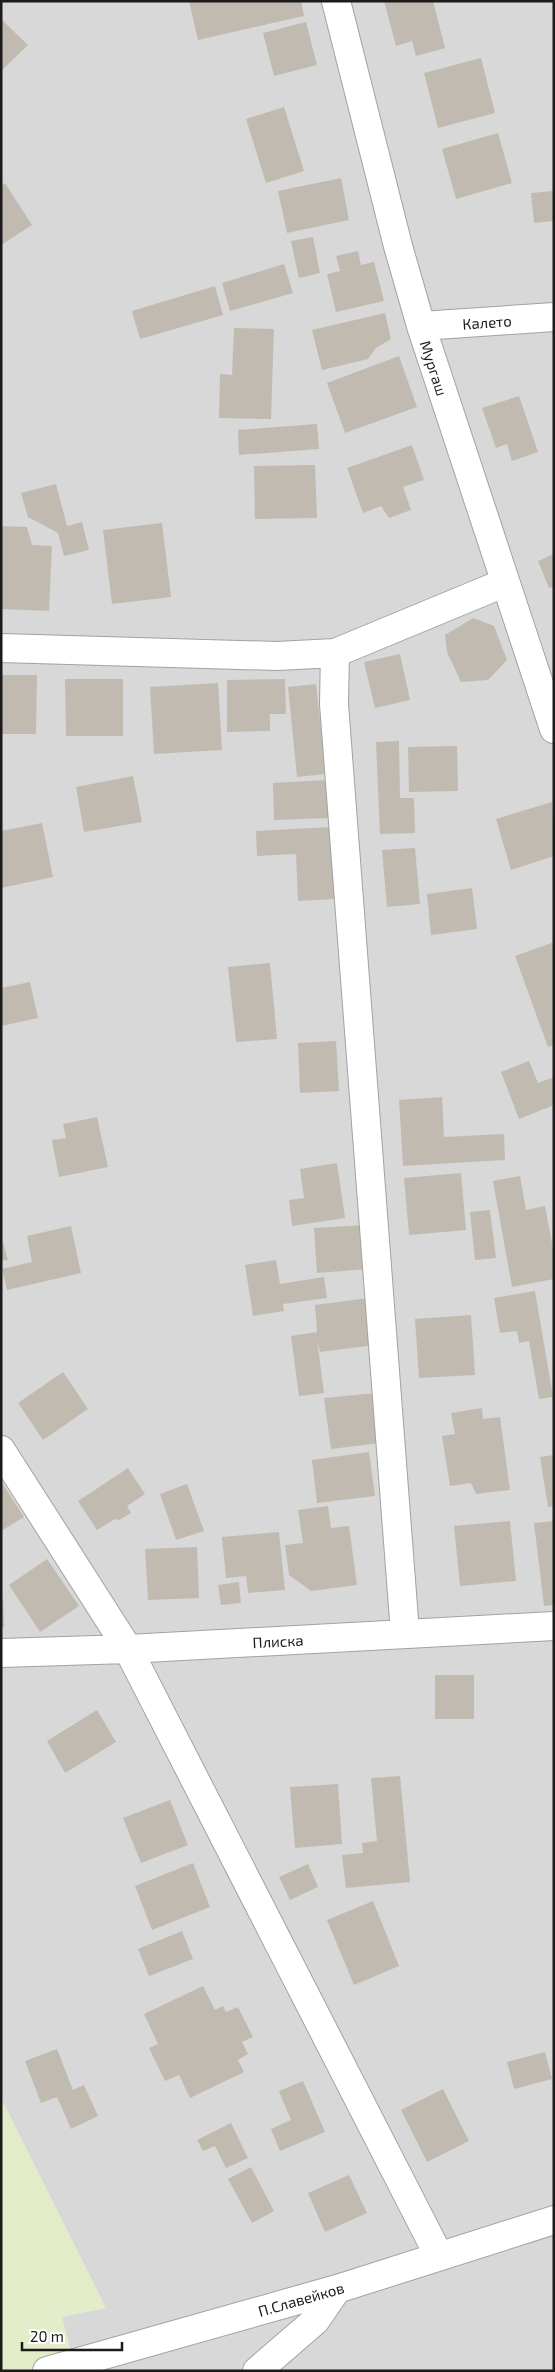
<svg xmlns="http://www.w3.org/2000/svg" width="555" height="2372" font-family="'Exo 2',sans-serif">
<rect width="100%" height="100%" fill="#edebe0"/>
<path fill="#d9d8d8" d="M1,1H554V2371H1Z"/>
<path fill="#e4edca" d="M1,2098L106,2308L62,2317L74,2365L57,2371H1Z"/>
<path fill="#c1bab0" d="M189,1H301L304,16L198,40Z
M384,1H433L445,48L416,56L412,41L396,46Z
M1,19L28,45L1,71Z
M306,22L317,65L274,76L263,33Z
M481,58L495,113L438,128L424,73Z
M284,107L304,171L266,183L246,119Z
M498,133L512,183L456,199L442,149Z
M341,178L349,220L287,233L278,191Z
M5,183L32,225L1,245V186Z
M554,191V221L534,223L531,193Z
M313,237L320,273L299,278L291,241Z
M358,251L361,265L374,262L384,301L336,312L327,274L340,271L336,256Z
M284,264L293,293L230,311L222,283Z
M215,286L223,315L140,339L132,311Z
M385,313L391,339L376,348L368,359L322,370L312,330Z
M234,328L274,329L271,419L219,418L220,374L232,375Z
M399,356L417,407L345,433L327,383Z
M519,396L538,452L512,461L507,444L496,448L482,408Z
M317,424L319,449L239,455L238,430Z
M412,445L424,480L403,487L411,510L389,518L381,506L363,513L347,468Z
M315,465L317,518L255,519L254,466Z
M56,484L67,526L82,522L89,550L64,556L58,533L28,517L21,493Z
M162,523L171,597L112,604L103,530Z
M1,526L27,527L32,545L52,546L49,611L1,609Z
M554,554V587L549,588L538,561Z
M473,618L494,626L507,660L488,680L461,682L447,652L445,635Z
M400,654L410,700L375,708L364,662Z
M1,675H37L36,734H1Z
M65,679H123V736H66Z
M285,679L286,714H270V731L227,732V680Z
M218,683L222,750L154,754L150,687Z
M316,684L326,774L297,777L288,687Z
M399,741L400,798H414L415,833L380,834L376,742Z
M457,746L458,791L409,792L408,747Z
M133,776L142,822L84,832L76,787Z
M327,780L329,818L274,820L273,783Z
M552,802L554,856L511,870L496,819Z
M42,823L53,877L1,888V831Z
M331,827L335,899L298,901L296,854L257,856L256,831Z
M415,848L420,904L387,907L382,850Z
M472,888L477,929L431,935L427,894Z
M554,942V1045L548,1047L515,956Z
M270,963L277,1039L236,1042L228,967Z
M30,982L38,1018L1,1026V988Z
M336,1041L339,1091L300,1093L298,1043Z
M529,1061L538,1083L554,1077V1105L519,1119L501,1072Z
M442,1097L444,1137L504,1134L505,1160L403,1166L399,1100Z
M97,1117L108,1167L59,1177L52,1140L66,1138L63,1124Z
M337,1163L345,1218L292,1226L289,1200L304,1198L300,1169Z
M461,1173L466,1230L409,1235L404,1178Z
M520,1176L526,1210L545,1206L554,1254V1279L512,1287L493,1181Z
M490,1210L496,1258L475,1260L470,1212Z
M365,1225L369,1269L317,1273L314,1228Z
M71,1226L81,1273L7,1290L2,1269L32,1262L27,1236Z
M1,1236L8,1260L1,1261Z
M276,1260L280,1284L324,1277L327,1298L283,1304L284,1311L253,1316L245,1265Z
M535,1291L553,1397L539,1399L529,1341L519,1343L517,1331L500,1333L494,1298Z
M369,1298L375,1345L320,1352L317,1339L324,1393L299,1396L291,1336L317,1332L315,1305Z
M471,1315L475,1375L419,1378L415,1319Z
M63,1372L88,1409L43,1440L18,1403Z
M376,1393L381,1443L331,1449L324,1398Z
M482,1408L483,1419L500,1417L510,1490L476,1494L471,1483L450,1486L442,1436L455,1434L451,1413Z
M369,1452L375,1496L317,1503L312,1460Z
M554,1455V1506L548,1507L540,1457Z
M128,1468L145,1494L127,1506L131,1513L119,1520L115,1519L97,1530L78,1501Z
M1,1481L24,1517L1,1531Z
M187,1484L204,1531L176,1540L160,1494Z
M328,1506L331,1528L349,1526L357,1585L311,1591L289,1575L285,1545L303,1543L298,1510Z
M510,1521L516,1581L460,1586L454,1526Z
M554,1521V1605L544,1606L534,1523Z
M279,1532L285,1590L248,1593L246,1576L226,1578L222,1537Z
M197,1547L199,1598L148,1600L145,1549Z
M47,1559L79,1606L40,1632L9,1585Z
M239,1582L241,1603L221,1605L218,1585Z
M1,1599H3L4,1627H1Z
M435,1675H474V1719H435Z
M97,1710L116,1742L65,1773L47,1741Z
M400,1776L410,1882L346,1888L342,1855L363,1853L362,1843L377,1841L371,1778Z
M338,1784L342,1844L295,1848L290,1787Z
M170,1800L188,1845L141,1863L123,1818Z
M193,1863L210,1907L152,1930L135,1886Z
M308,1864L318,1887L290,1900L279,1877Z
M373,1901L399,1966L354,1985L327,1920Z
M182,1931L193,1959L149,1976L138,1949Z
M203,1986L215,2010L223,2006L226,2012L238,2007L253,2037L242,2042L248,2054L238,2060L244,2072L190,2098L179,2075L165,2081L149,2048L158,2044L144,2014Z
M57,2049L73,2090L84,2085L98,2116L71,2129L57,2097L41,2103L25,2061Z
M545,2052L552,2079L514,2089L507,2062Z
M303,2081L325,2132L280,2151L271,2129L291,2120L279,2091Z
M443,2089L469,2141L427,2162L401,2110Z
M231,2123L248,2158L226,2168L215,2146L203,2151L197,2140Z
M251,2167L274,2211L252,2223L228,2179Z
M349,2175L367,2213L325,2232L308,2193Z"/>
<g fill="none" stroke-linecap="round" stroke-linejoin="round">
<g stroke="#a2a2a2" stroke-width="30">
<path id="minor" d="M336,1L398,246L421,326L554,729
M421,326L554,317
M1,648L277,656L335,653
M1,1450L128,1649L439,2256
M405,1633L334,704L335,653L504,583
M1,1653L128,1649L554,1626
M47,2371L337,2289L554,2220
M257,2371L315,2321L337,2289"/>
</g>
<use href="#minor" stroke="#fff" stroke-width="28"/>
</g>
<g text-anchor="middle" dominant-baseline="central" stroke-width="4" stroke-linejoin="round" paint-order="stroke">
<g font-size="15" fill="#1b1b1b" stroke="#fff">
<text transform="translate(487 322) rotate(-4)">Калето</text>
<text transform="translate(434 368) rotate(72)">Мургаш</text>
<text transform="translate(278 1641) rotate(-3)">Плиска</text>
<text transform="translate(301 2299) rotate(-16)">П.Славейков</text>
</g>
</g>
<rect width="555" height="2372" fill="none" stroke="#1b1b1b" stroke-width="5"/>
<path d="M22 2342v8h100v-8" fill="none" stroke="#1b1b1b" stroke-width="2.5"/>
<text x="30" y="2342" font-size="15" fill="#1b1b1b" stroke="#ffffff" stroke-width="4" paint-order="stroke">20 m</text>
</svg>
